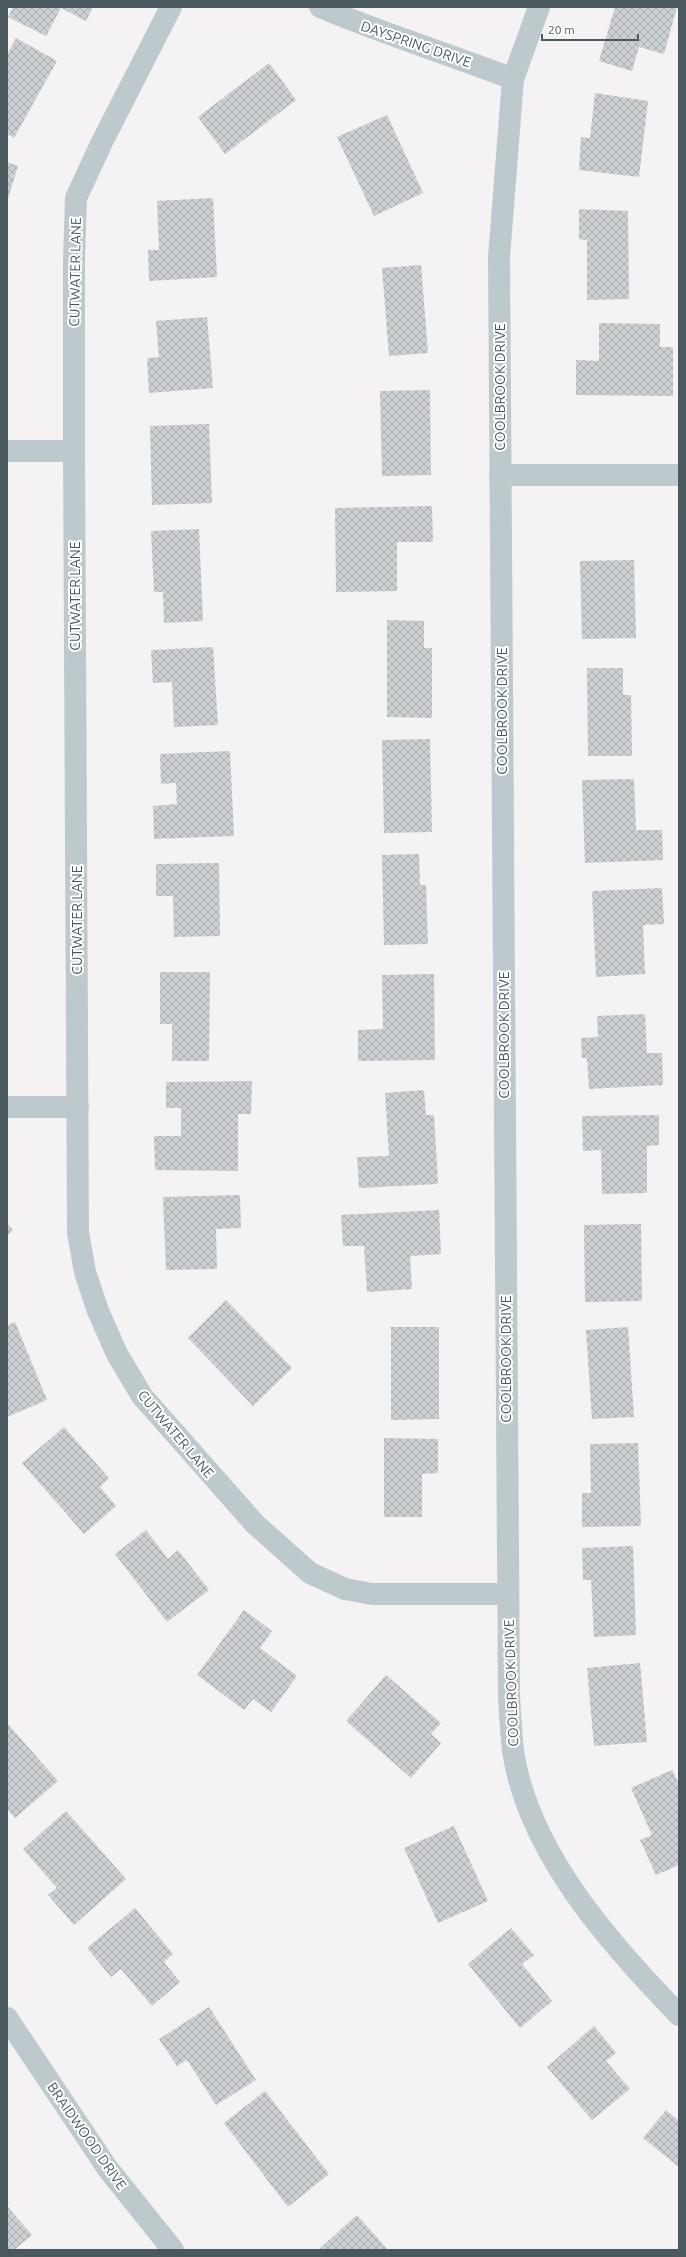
<svg xmlns="http://www.w3.org/2000/svg" width="686" height="2257" font-family="Ubuntu,sans-serif">
<defs>
<pattern id="building-cross-hatch" width="8" height="8" patternUnits="userSpaceOnUse"><rect width="8" height="8" fill="#ccd0d3"/><path d="M0 0l8 8M0 8l8-8" fill="none" stroke="#a8acae"/></pattern>
</defs>
<rect width="100%" height="100%" fill="#f4f2f2"/>
<path fill="url(#building-cross-hatch)" d="M13,7H93L86,21L61,8L46,36L8,17Z
M615,7H677L664,54L639,47L632,71L599,61Z
M16,38L57,61L14,138L7,134V55Z
M269,63L296,100L225,154L198,117Z
M595,93L648,101L639,177L579,170L581,137L590,138Z
M387,115L423,193L374,216L337,137Z
M7,162L18,166L7,202Z
M213,198L217,277L149,281L148,250H159L157,201Z
M579,209L628,211L629,299L587,300V240L579,239Z
M421,265L428,353L389,356L382,268Z
M207,317L213,388L149,393L147,358L159,357L156,321Z
M599,323L660,324V347H673V396L576,395V360L599,361Z
M430,390L431,475L382,476L380,391Z
M209,424L212,503L152,505L150,426Z
M432,506L433,542H397V591L336,592L335,508Z
M199,529L203,621L164,623L163,592H154L151,531Z
M634,560L636,638L582,639L580,561Z
M387,620L424,621V648H432V718L387,717Z
M213,647L218,725L174,727L172,682L153,683L151,650Z
M587,668H623V695H631L632,756H588Z
M430,739L432,832L384,833L382,740Z
M230,751L234,836L154,839L153,806L177,804L176,783L161,784L160,754Z
M634,779L636,830H662L663,860L585,863L582,780Z
M419,854L420,885H426L428,944L384,945L382,855Z
M219,863L220,936L174,937L173,896H156V864Z
M662,888L664,924L643,925L645,974L596,977L592,891Z
M160,972H210L209,1061H172V1024H160Z
M434,974L435,1060L358,1061V1030L383,1029L382,975Z
M645,1014L647,1053H662L663,1085L589,1089L587,1058H582L581,1038L598,1037L597,1016Z
M252,1081L251,1114H238V1171L155,1170L154,1136H181V1108H166V1082Z
M424,1090L426,1115H434L438,1184L359,1188L357,1157L389,1156L385,1093Z
M659,1115V1145L647,1146V1193L602,1194L601,1150L583,1151L582,1116Z
M240,1195L241,1228L216,1229L217,1269L166,1270L163,1197Z
M439,1210L441,1254L410,1256L412,1289L367,1292L364,1246H343L341,1215Z
M7,1223L13,1230L7,1236Z
M641,1224L642,1301L585,1302L584,1225Z
M226,1300L292,1368L253,1406L188,1338Z
M15,1322L47,1400L7,1417V1326Z
M391,1327H439V1419L391,1420Z
M628,1327L634,1417L592,1419L586,1330Z
M64,1427L109,1478L100,1487L116,1506L84,1534L22,1463Z
M384,1438L438,1439V1473L422,1474V1517H384Z
M638,1443L641,1526L582,1527V1493H591L590,1444Z
M146,1530L168,1559L178,1550L209,1590L167,1622L115,1554Z
M633,1546L636,1635L594,1637L591,1580H583L582,1548Z
M244,1610L272,1631L260,1648L297,1676L271,1712L253,1699L244,1710L197,1675Z
M640,1663L647,1742L594,1746L587,1668Z
M386,1675L441,1723L431,1734L441,1743L411,1778L346,1721Z
M7,1723L58,1781L15,1818L7,1809Z
M672,1770L679,1784V1865L656,1875L640,1840L652,1835L631,1788Z
M66,1811L126,1879L74,1925L48,1895L57,1888L23,1849Z
M454,1826L488,1901L438,1923L404,1848Z
M135,1908L173,1954L164,1962L180,1982L152,2006L121,1969L111,1977L87,1948Z
M511,1928L534,1955L522,1964L552,2001L520,2028L468,1964Z
M209,2007L256,2080L216,2105L187,2060L177,2066L159,2039Z
M594,2026L616,2053L606,2061L630,2089L592,2120L547,2067Z
M265,2091L329,2174L288,2207L224,2123Z
M666,2110L679,2121V2167L643,2138Z
M7,2206L32,2235L14,2250H7Z
M357,2215L388,2250H321L320,2248Z"/>
<g fill="none" stroke-linecap="round" stroke-linejoin="round">
<path stroke="#bec9cd" stroke-width="22" d="M171,7L102,142L76,198L74,260V451L78,1232L85,1272L98,1311L117,1354L142,1396L255,1524L310,1573L345,1589L372,1594H508
M320,7C383,34 449,54 513,79
M539,7L513,79L499,257L509,1696C510,1714 511,1733 513,1751C528,1852 610,1944 679,2015
M7,451H74
M500,475H679
M7,1107H78
M7,2018L108,2169L173,2250"/>
</g>
<g text-anchor="middle" dominant-baseline="central" stroke-width="4" stroke-linejoin="round" paint-order="stroke">
<g font-size="14" fill="#4a595e" stroke="#fff">
<text transform="translate(416 44) rotate(19)">DAYSPRING DRIVE</text>
<text transform="translate(75 272) rotate(-89)">CUTWATER LANE</text>
<text transform="translate(500 387) rotate(-90)">COOLBROOK DRIVE</text>
<text transform="translate(75 596) rotate(-90)">CUTWATER LANE</text>
<text transform="translate(502 711) rotate(-90)">COOLBROOK DRIVE</text>
<text transform="translate(77 920) rotate(-90)">CUTWATER LANE</text>
<text transform="translate(504 1035) rotate(-90)">COOLBROOK DRIVE</text>
<text transform="translate(506 1359) rotate(-90)">COOLBROOK DRIVE</text>
<text transform="translate(176 1434) rotate(50)">CUTWATER LANE</text>
<text transform="translate(511 1683) rotate(-92)">COOLBROOK DRIVE</text>
<text transform="translate(87 2136) rotate(55)">BRAIDWOOD DRIVE</text>
</g>
</g>
<rect width="686" height="2257" fill="none" stroke="#4a595e" stroke-width="16"/>
<path d="M542 34v6h96v-6" fill="none" stroke="#4a595e" stroke-width="2"/>
<text x="548" y="34" font-size="12" fill="#4a595e" stroke="#ffffff" stroke-width="3" paint-order="stroke">20 m</text>
</svg>
